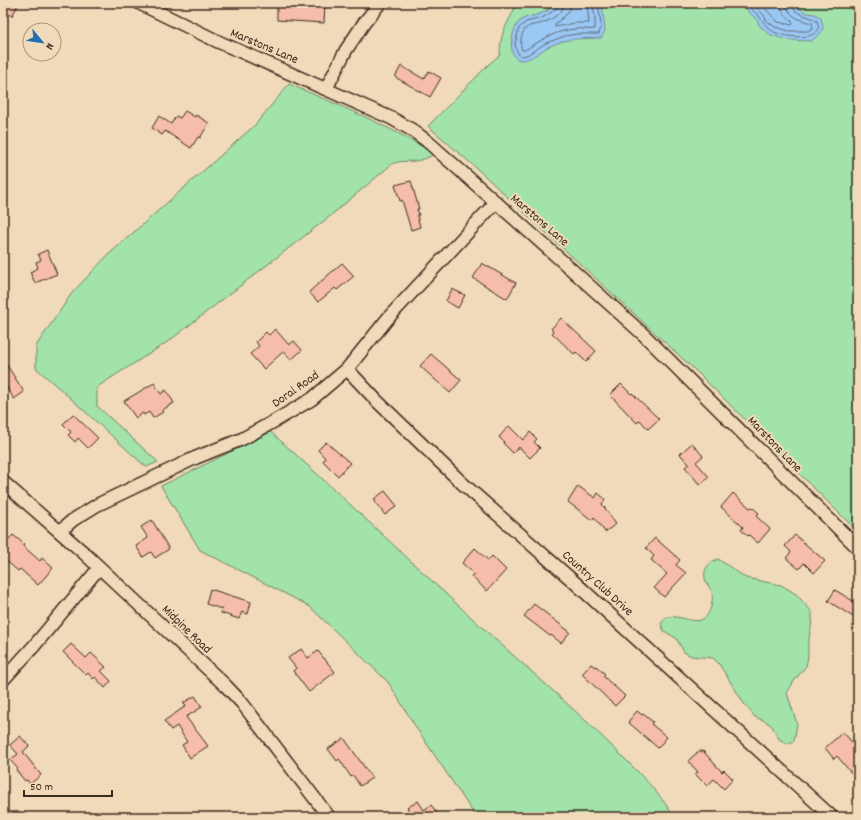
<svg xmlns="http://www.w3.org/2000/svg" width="861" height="820" font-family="Dekko,sans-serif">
<rect width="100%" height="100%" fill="#f0dab9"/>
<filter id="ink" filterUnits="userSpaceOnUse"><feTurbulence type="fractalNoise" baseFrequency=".025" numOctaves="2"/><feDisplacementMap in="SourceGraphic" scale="8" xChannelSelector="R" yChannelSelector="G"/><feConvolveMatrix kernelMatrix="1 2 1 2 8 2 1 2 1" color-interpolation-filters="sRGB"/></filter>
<g filter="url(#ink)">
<path fill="#a2e2ab" stroke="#6e8664" d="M516,3H557L541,14L525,18L516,26L511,44L566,3H858V532L697,372L475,167L428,126L490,63L500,55C500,46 501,38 504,30C508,20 514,13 516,3Z
M289,84C338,105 389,125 434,154C428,158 422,160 415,161C404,162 403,160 392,164L329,217L169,341L97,387V406L158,462L146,467L68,396L36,368V346L72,293L108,255L255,125Z
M271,432C348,501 421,572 497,641C539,678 580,714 619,753C640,774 659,792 674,817H476L417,729L388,682L309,606L200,550L161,486Z
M718,559L746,578L781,585L796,594L812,612V622L808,644V657L806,666L794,681L787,693L797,724L794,741L787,744L779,739L772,726L765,721L755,717L745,705L719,664L713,658L691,656L684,652L676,638L664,631L661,624L665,618C668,617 672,616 675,617C689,618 704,629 711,607C712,603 713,596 712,592C710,587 705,583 705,578C703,568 710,562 718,559Z"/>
<path fill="#9ac8f4" stroke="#74899e" d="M557,3H602L605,31L601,38C580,39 569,37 550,46C541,50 533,59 523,60C505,61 512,29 519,22C526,15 535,17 542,13C548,11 553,7 557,3Z
M740,3H794L806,13L815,14L821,18L823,28L820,34L811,41L788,40L771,35L760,26L757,20Z"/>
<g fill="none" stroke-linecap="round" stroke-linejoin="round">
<path stroke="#616974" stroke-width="1" d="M559,3L558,7L550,13L542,18L526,22L519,28L515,44L516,49L519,55L522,56L527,55L546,43L565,36L577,34H599L601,25L598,3
M564,3C564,12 553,19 545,22C539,25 532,24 526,28C521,34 519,43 522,50H525C541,40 557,30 576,29C582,28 588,30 595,29V19L593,3
M571,3L570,9L567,14L555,24V27L575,23H589L587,3
M746,3C750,8 755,12 759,16C763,21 765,26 771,30C779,37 812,41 818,30C819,27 818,24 817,21C810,15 793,16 791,3
M752,3L763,14L767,21L775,27L789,31H808L813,28L812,23C802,21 787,16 786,3
M760,3L778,22L792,25L793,22L783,13L780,3"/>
</g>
<path fill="#f5bdaa" stroke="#3b2a1e" d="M3,3H19L12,16L3,11Z
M277,3L325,4L324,23L277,20Z
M401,66L424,79L429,71L441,78L430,97L395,77Z
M185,111L195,117L196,115L209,123L200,138L198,137L191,148L165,131L162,135L152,128L159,116L171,124L176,116L180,118Z
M411,181L419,209H417L419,215H417L420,227L411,230L402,200L400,201L395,185Z
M47,250L57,274L35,283L30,272L38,268L36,262L41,260L38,254Z
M342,263L354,276L337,290L335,288L318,302L309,292Z
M482,263L516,283L507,299L473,278Z
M452,289L465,295L458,308L446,301Z
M561,318L596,351L586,362L576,352L574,354L552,333L553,331L551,329Z
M275,329L289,345L294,341L302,350L291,360L284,351L264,369L250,354L259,346L256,342L266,332L269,335Z
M431,354L461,380L450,393L420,366Z
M3,359L24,392L14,399L3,381Z
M154,383L161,394L166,390L174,403L162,410L163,412L153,418L149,412L144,415L143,413L136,418L124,401Z
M621,384L631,394L632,393L659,419L648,429L640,420L637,423L610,395Z
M73,414L98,438L88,448L78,438L75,442L68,435L71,432L63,424Z
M509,426L523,440L530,432L537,439L534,442L540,448L530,458L519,447L513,453L503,443L504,442L499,437Z
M326,442L350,463L338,476L323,461L325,458L318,450Z
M692,443L703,456L696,462L709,477L700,485L685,467L689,464L680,454Z
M578,486L595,498L598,493L605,499L602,504L616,524L605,532L594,517L592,520L568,502Z
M385,491L397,506L385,515L375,502L376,501L374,499Z
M733,493L750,508L752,507L759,513L756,516L770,529L758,543L749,535L748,536L741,530L743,527L721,507Z
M152,520L169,549L155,558L151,552L143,557L136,546L148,538L141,527Z
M13,535L24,544L23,546L40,561L42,558L53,568L38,585L20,569L18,571L3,558V545Z
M795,535L825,561L814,573L804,563L799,569L786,558L791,552L785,546Z
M655,538L680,560L676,565L686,573L664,597L654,588L667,574L651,560L654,556L646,548Z
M475,548L488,560L492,556L506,570L487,591L471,576L474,574L462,563Z
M210,589L251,602L248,614L242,612L239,619L221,613L222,609L206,604Z
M835,590L858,604V620L828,601Z
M534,604L570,632L561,643L551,635L550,636L524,616Z
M71,644L86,658L91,653L106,667L101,671L111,681L105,688L95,677L93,679L88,673L86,675L63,652Z
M301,649L308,658L318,651L335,672L309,692L293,671L296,668L288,658Z
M591,664L595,667L596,666L605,674L603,676L625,696L615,706L582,674Z
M195,696L202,707L186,717L208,746L190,758L182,745L187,742L177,726L171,730L164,721L186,706L183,703Z
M637,711L642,715L643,714L653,722L651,724L667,737L658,748L628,722Z
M843,732L858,749V781L837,756L834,759L825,748Z
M20,736L29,746L23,752L41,775L30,784L27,780L25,781L16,770L18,769L10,760L18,754L10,745Z
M344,738L372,778L360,786L353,775L351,777L339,759L337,761L328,749Z
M700,750L701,752L703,751L722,772L724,770L733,779L724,789L714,779L707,786L695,774L698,772L688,761Z
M418,801L424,810L431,805L440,817H414L407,808Z"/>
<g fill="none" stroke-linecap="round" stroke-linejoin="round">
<g stroke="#3b2a1e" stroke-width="15">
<path id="street" d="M139,3L219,42L391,118L412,130L427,141L562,261L644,335L858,548
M326,89L346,50L364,23L380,3
M347,369L377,401L462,483L572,580L832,817
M3,482L84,553L226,686L242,703L329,817
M60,531L73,520L97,505L195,458L242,439L273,422L312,399L347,369L389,317L496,202
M3,680L34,646L99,568"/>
</g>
<use href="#street" stroke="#f0dab9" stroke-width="12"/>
</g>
</g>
<g text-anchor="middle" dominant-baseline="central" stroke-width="4" stroke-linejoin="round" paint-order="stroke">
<g font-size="13" fill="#3b2a1e" stroke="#f0dab9">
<text transform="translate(264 47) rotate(23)">Marstons Lane</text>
<text transform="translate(539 221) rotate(41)">Marstons Lane</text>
<text transform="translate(296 390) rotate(-35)">Doral Road</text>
<text transform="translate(774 445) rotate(46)">Marstons Lane</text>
<text transform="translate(597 584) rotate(42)">Country Club Drive</text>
<text transform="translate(186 630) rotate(44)">Midpine Road</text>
</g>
</g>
<rect width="861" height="820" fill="none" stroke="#f0dab9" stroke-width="16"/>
<rect x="8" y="8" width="845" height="804" fill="none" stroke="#3b2a1e" stroke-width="1.5" filter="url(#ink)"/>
<g transform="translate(42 42) rotate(119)"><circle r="19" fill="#f0dab9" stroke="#a8947b"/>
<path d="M0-3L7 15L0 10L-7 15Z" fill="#1f6fb2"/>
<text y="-6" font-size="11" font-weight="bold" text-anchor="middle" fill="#3b2a1e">N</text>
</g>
<path d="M24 790v6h88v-6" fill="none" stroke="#3b2a1e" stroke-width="2"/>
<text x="30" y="790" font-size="12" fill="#3b2a1e" stroke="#f0dab9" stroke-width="3" paint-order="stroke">50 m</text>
</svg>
